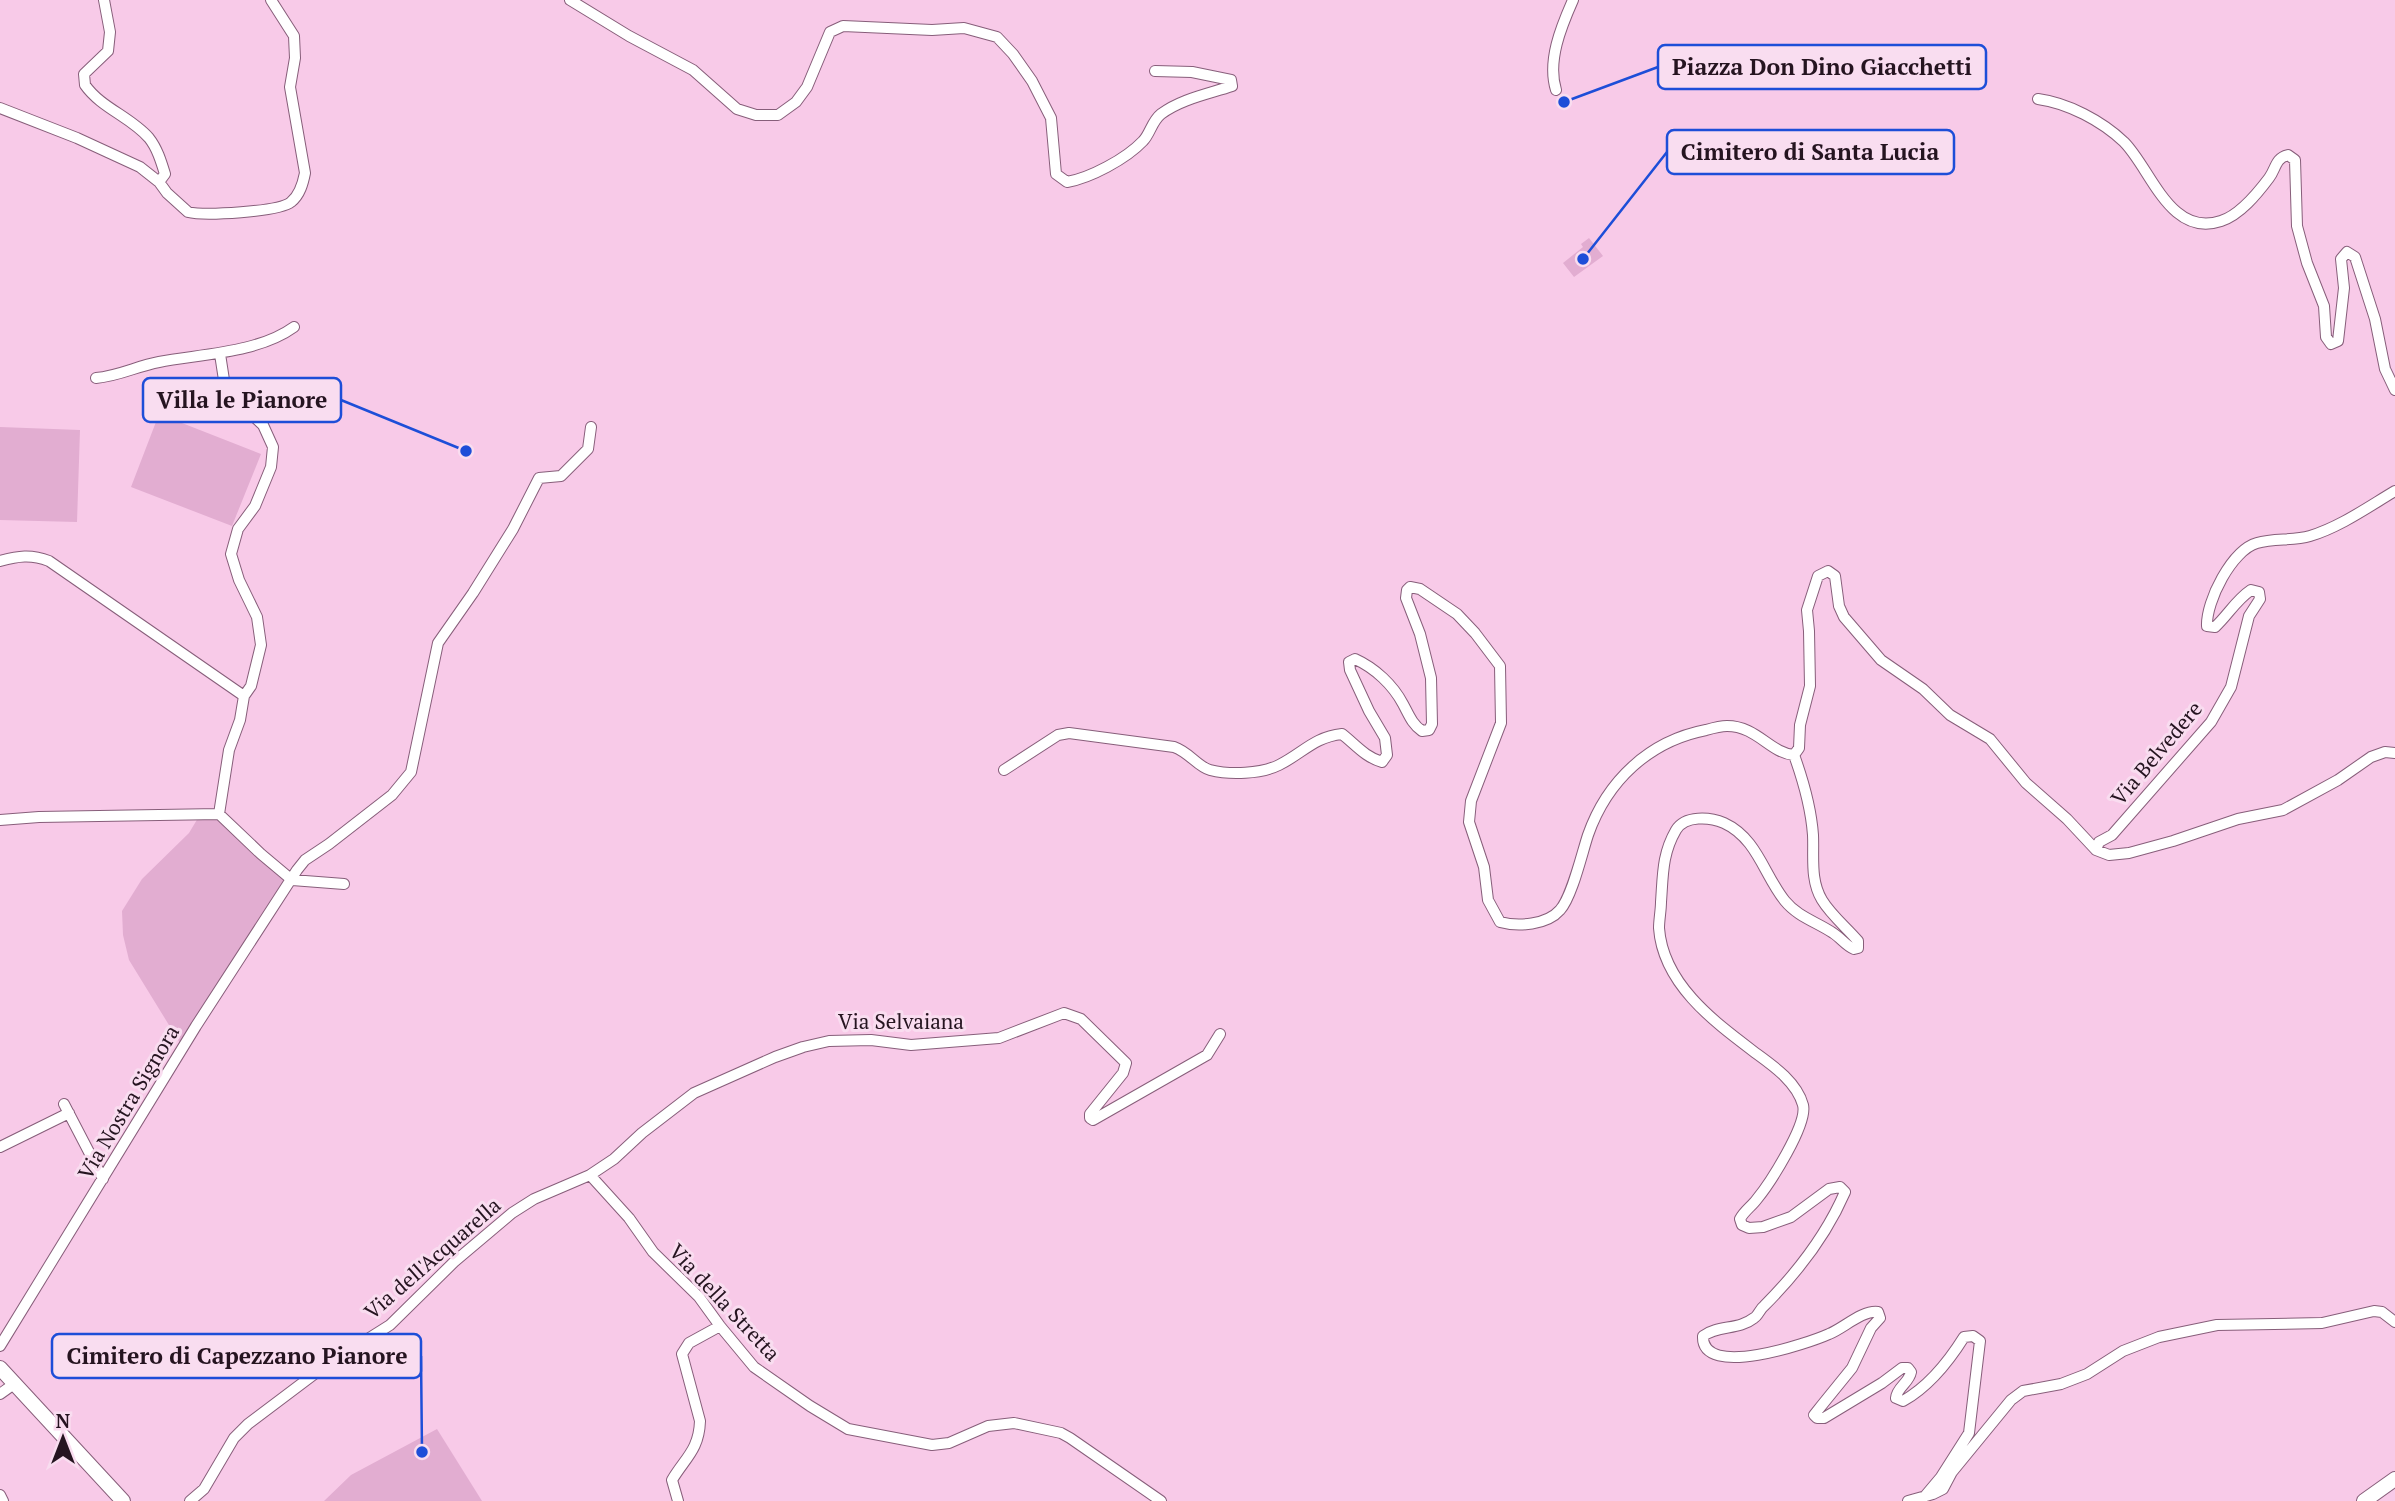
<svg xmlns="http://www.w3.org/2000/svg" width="2395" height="1501" font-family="'PT Serif',serif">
<rect width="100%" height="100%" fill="#f8cae8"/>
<path fill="#e2add1" d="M1589,238L1603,256L1574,277L1563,263L1583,247L1581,244Z
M159,414L261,454L232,526L131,487Z
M0,427L80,430L77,522L0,520Z
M217,817L282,877L284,882L180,1043L129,960L123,935L122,911L142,879L189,833L198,818Z
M437,1429L482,1501H324L351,1475Z"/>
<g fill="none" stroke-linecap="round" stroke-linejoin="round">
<g stroke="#875e7a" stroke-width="12">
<path id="minor" d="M104,0L110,32L108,51L84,74L85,85C101,108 131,117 149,138C157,148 161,161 165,174L159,182
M570,0L629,36L693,70L737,109L756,115H778L796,102L807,87L830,32L843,26L932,30L964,28L997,37L1013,54L1032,81L1051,118L1056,174L1067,182C1090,178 1126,159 1143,141C1150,134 1152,121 1161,114C1181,99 1208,94 1232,86L1231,80L1192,72L1155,71
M1556,90C1547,61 1561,27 1573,0
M2038,99C2068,103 2102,121 2124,142C2151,169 2170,238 2221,221C2240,215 2257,194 2269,178C2276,169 2275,158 2288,155L2295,160L2297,226L2307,263L2324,306L2326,337L2331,344L2338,341L2344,288L2341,259L2347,252L2355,257L2375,319L2385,369L2395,390
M0,108L77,138L140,167L159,182L167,193L188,212C204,216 279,212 291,202C300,195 303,183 305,173L290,87L295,58L294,36L271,0
M96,378C119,376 137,366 159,362C201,354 258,353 294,327
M0,561C18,556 31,554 49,561L244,696
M1794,755C1803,780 1811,807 1813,835C1814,857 1810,880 1822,900C1831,915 1847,928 1858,941V948L1854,949C1846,946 1841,938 1833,933C1817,922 1798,917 1785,901C1764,875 1757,838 1724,823C1710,817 1685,815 1676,830C1662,854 1663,875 1661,902C1661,910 1659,920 1659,928C1663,985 1716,1023 1757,1054C1775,1067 1797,1083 1803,1105C1808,1124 1770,1183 1757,1199C1752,1206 1744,1211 1740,1219L1742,1225L1749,1228L1763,1227L1791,1217L1829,1189L1840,1187L1845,1192C1826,1236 1798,1272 1764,1306C1760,1309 1758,1316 1754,1318C1739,1330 1718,1325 1703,1336C1701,1380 1809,1343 1829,1334C1844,1328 1862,1310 1878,1312L1880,1318L1871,1328L1852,1368L1822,1405L1814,1415L1817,1418H1824L1882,1383L1902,1368H1908L1911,1372C1909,1383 1897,1387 1896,1398L1903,1401C1928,1387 1949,1361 1964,1337L1973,1336L1980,1341L1969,1433L1941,1477L1925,1496
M1794,755L1799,748L1800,725L1810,686L1809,631L1807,610L1818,576L1828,571L1835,576L1839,606L1844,617L1881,660L1923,689L1950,715L1990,739L2026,783L2067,819L2096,850L2109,855L2129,853L2173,841L2238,819L2283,810L2338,780L2371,757L2385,752L2395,753
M1004,770L1058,735L1069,733L1174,747C1189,752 1198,767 1210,770C1230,775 1261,774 1279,765C1303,753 1314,737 1342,734C1356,745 1365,757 1382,762L1387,755L1385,738L1369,711L1350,670L1349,662L1355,659C1375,668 1393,685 1403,704C1409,715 1412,724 1422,731L1429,730L1432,724L1431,678L1420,634L1406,598L1407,590L1410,587L1420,589L1457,614L1475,633L1500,666L1501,723L1471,801L1469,822L1484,867L1488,900L1500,922C1518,927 1547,925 1560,910C1572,897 1582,853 1588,835C1607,781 1649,741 1706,730C1713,728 1720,726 1727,726C1757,726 1770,753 1794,755
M219,814L229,750L240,720L244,696L251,686L261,645L257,617L239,580L231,554L238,529L255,506L271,467L273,447L263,425L239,403L224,380L220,354
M219,814L261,854L292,880
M0,820L39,817L219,814
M2096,850L2099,842L2112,835L2211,722L2231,687L2249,616L2260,599L2259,592L2251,590C2236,600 2228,615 2215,627L2207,626C2206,601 2232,550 2257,543C2274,538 2293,541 2310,536C2340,527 2368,507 2395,491
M292,880L344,884
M64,1104L103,1179
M0,1147L69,1113
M590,1175L629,1218L653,1252L699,1297L720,1326L754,1367L810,1406L848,1429L932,1445L949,1443L988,1426L1014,1423L1061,1433L1070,1438L1161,1501
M0,1346L196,1026L297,870L305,860L329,844L392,795L411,772L438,643L473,593L513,529L539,478L561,476L588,449L591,427
M0,1394L14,1384
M0,1495L3,1501
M190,1501L204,1489L234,1438L248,1424L325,1366L390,1325L454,1262L512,1213L534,1199L590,1175L614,1159L642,1133L694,1093L775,1057L803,1047L829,1041L871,1040L911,1045L999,1038L1064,1013L1081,1019L1126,1063L1123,1073L1090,1114V1118L1093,1120L1207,1055L1220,1034
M678,1501L672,1480C685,1458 699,1450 700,1421L682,1354L689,1343L720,1326
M1908,1501L1933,1494L1943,1489L1952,1472L2011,1400L2023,1391L2061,1384L2087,1374L2123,1351L2159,1337L2217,1325L2322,1323L2374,1311L2382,1312L2395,1322"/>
</g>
<g stroke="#875e7a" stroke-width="16">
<path id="major" d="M0,1368L123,1501
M2364,1501L2395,1479"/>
</g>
<use href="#minor" stroke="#fff" stroke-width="10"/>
<use href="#major" stroke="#fff" stroke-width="14"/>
</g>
<g text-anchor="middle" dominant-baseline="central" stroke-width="6" stroke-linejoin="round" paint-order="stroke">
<g font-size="21" fill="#251420" stroke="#f9ddf0">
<text transform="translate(2156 753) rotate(-50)">Via Belvedere</text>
<text x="901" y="1021">Via Selvaiana</text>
<text transform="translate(128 1102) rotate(-59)">Via Nostra Signora</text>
<text transform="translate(432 1258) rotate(-41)">Via dell'Acquarella</text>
<text transform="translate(725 1302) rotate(47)">Via della Stretta</text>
</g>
</g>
<path fill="none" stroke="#1d4ed8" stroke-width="2.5" d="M1564 102L1658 67M1583 259L1667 152M466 451L341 400M422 1452L421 1356"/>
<g fill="#1d4ed8" stroke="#f9ddf0" stroke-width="2.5">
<circle cx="1564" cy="102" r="7"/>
<circle cx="1583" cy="259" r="7"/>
<circle cx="466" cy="451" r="7"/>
<circle cx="422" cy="1452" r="7"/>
</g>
<g fill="#f9ddf0" stroke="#1d4ed8" stroke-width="2.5">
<rect x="1658" y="45" width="328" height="44" rx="7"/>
<rect x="1667" y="130" width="287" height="44" rx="7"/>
<rect x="143" y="378" width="198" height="44" rx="7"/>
<rect x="52" y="1334" width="369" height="44" rx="7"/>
</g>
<g font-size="23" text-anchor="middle" font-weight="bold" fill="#251420">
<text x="1822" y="75">Piazza Don Dino Giacchetti</text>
<text x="1810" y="160">Cimitero di Santa Lucia</text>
<text x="242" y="408">Villa le Pianore</text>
<text x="237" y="1364">Cimitero di Capezzano Pianore</text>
</g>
<g transform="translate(63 1438)" stroke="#f9ddf0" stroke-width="5" paint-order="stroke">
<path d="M0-5L12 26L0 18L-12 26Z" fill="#251420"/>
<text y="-10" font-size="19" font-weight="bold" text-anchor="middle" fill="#251420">N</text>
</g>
</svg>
